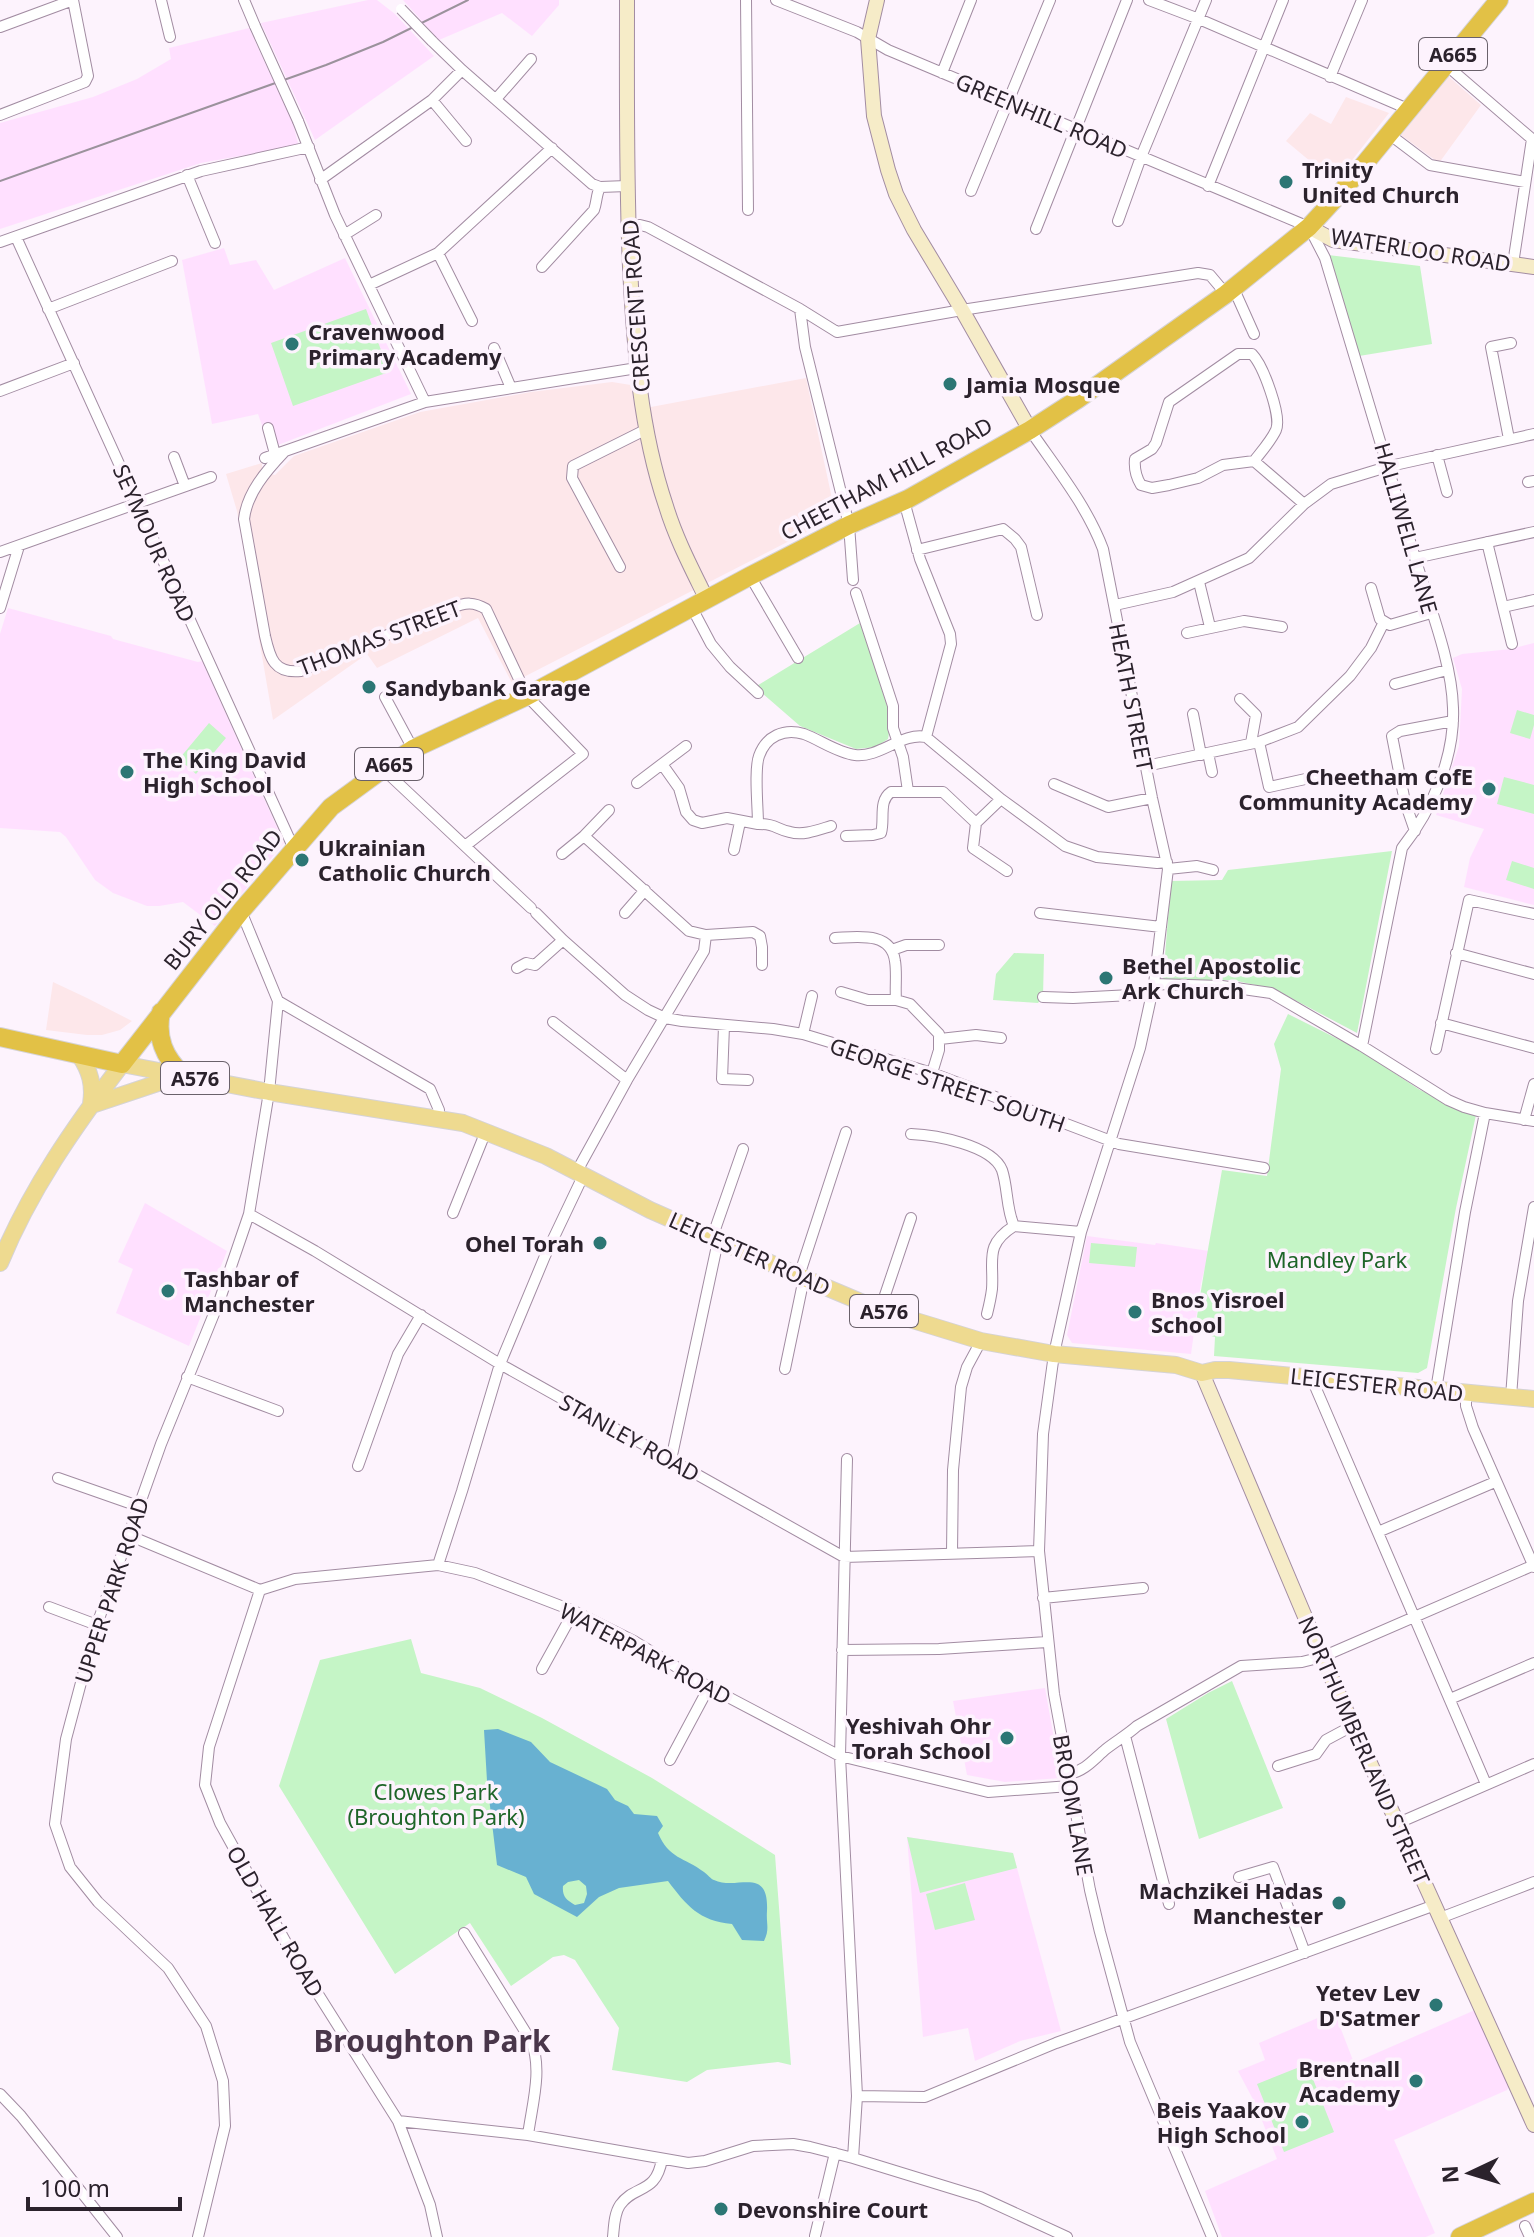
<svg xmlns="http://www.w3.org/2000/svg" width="1534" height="2237" font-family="'Noto Sans',sans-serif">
<rect width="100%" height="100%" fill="#fdf3fd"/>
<path fill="#fde7ea" d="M1448,76L1481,105L1439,163L1401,135Z
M1346,97L1389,113L1335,182L1286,141L1310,113L1331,124Z
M806,378L836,517L512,683L478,618L377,668L367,654L273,720L237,511L226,474L262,463V472L275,475L294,456L420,412L531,392L612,382L631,385L635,410Z
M53,982L87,998L132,1021L120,1030L102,1035H87L46,1030Z"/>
<path fill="#ffe0ff" d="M368,0H377L395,14L434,56L315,140L261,23Z
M403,0H559V5L532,36L502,13L439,40Z
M249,28L293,124L298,143L294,146L201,163L0,229V123L93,97L137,79L171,59L169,48Z
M224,248L230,265L256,260L274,290L345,258L411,394L270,448L258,414L212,424L182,260Z
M8,608L111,636L113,639L198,662L202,661L284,843L215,926L183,902L159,906H147L113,893L95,880L66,837L60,832L0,828V634Z
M1534,643V905L1464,887L1470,858L1484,829L1436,815L1459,746L1462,689L1453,658L1462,654L1511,649Z
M145,1203L227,1251L189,1346L116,1313L133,1269L118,1262Z
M1087,1236L1155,1245L1156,1243L1209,1251L1201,1283L1191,1354L1072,1343L1067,1335Z
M1045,1688L1061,1778L1005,1782L967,1775L953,1701Z
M907,1837L1013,1853L1061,2031L1020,2041L975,2061L968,2028L923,2037Z
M1475,2010L1509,2086L1507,2090L1394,2140L1435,2233L1426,2237H1222L1205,2191L1277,2159L1256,2105L1238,2071L1265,2060L1259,2043L1334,2011L1354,2063Z"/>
<path fill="#c5f5c6" d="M1328,255L1420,266L1432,344L1359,356Z
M366,309L389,372L293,406L271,343Z
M860,623C871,655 895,707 888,739L876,747L856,749L800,726L755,687Z
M1517,710L1534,715V725L1530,739L1510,733Z
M209,723L226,738L196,774L179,759Z
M1504,777L1534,785V814L1497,804Z
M1392,851L1357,1033L1274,989L1232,980H1163L1171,881L1222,880L1228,870Z
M1512,861L1534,868V889L1506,880Z
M1014,953L1044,954L1043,997L1038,1003L993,1000L996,974Z
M1288,1014L1358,1049L1420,1090L1476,1115L1456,1208L1427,1368L1418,1373L1214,1356L1215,1337L1195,1332C1202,1277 1213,1224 1222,1170L1267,1176L1281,1069L1274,1044Z
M1091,1243L1137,1247L1135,1267L1089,1263Z
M411,1639L421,1673L480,1688L542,1718L652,1778L775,1855L791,2065L778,2062L707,2070L687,2082L612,2070L619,2028L575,1960L564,1955L553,1957L511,1986L470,1923L395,1974L279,1786L320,1660Z
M1232,1681L1283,1808L1199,1839L1166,1719L1208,1693Z
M907,1837L1013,1853L1017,1868L920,1893Z
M965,1883L975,1920L935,1930L926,1894Z
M1307,2064L1334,2132L1284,2152L1257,2084Z"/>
<path fill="#68b1d1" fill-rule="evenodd" d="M498,1729L531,1742L550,1762L607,1789L615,1800L628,1806L634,1814L657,1816L663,1826L658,1833C669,1859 684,1857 704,1872C706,1873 712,1880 714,1880C737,1891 769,1865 767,1911C766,1924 770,1929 764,1941L742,1940L732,1924C699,1921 686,1905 668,1881L619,1888L599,1897L577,1917L534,1894L526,1877L497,1865L487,1781L484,1730ZM579,1880L586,1886L587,1894L584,1903L575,1905C566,1900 562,1896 563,1886L568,1882Z"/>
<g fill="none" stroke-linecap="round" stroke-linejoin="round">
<g stroke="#a28ca2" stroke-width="12">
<path id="street" d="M161,0L170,37
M244,0L255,26
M746,0L748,210
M776,0L857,32L888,50L1309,227L1325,258C1356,358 1386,459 1416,561C1429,605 1452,662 1453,708C1455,757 1432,810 1402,848L1362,1046
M1149,0L1199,19L1408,109
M0,27L73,0
M432,41L462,70L592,184L600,187L627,186
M1445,64L1532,139L1513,264
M942,73L971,0
M1330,77L1362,0
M496,99L531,59
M432,100L466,141
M0,115L85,82L88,76L73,0
M298,121L335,215L425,402
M1389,134L1430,165L1525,182
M187,175L215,243
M320,180L432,100L462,70
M1208,186L1283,0
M971,191L1050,0
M1118,221L1141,157L1206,0
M629,226L640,225L648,227L800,309L837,332L962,310L1198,273L1210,275L1226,294
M1036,229L1127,0
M344,235L376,215
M16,237L294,849
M0,242L201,171L309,147
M438,253L472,321
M542,267L594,210C597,202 596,195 600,187
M369,285L438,253L552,148
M1233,287L1254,334
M48,309L172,261
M800,309L805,347L849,525L853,580
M494,348L511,388
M0,391L74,363
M268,428L275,454
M1030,430C1056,468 1087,506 1103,549L1152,798L1168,869L1154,984L1140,1048L1081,1232L1054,1354L1043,1434L1039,1551L1054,1694L1090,1890L1100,1932L1130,2042L1212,2237
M1509,439L1491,347L1511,343
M284,452C266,471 247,493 244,519L265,636C270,658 274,674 301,671L452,608C466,602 474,602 486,609L527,696L583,754L465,846
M1437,455L1447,492
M174,457L185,486
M265,458L425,402L637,368
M1254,461C1261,452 1271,441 1276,430C1282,416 1263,365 1252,354H1238L1169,402L1156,443L1152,449L1135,459C1134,469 1136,477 1141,485L1152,488L1169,485L1198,478L1223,465L1254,461L1304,504
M1528,482L1534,481
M904,501L920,559L950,634L951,644L926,737
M1487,542L1512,644
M917,550L1003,529L1015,539L1021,547L1037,615
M0,552L211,477
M1415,558L1534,532
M620,567L572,478L573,466L647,429
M750,576L798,658
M1199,582L1210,627
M1371,588L1380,619L1390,625L1431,613
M856,593L893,706V728L903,757L908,791
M1115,605L1173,592L1249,558L1304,504L1331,484L1390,466L1534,434
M1503,607L1534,600
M0,608L19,546
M692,608L711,644L730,667L758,693
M1187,633L1244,621L1282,627
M1395,684L1447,670
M385,697L413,749
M1240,699L1256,715L1251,743
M1193,714L1201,755
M1259,742L1269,787L1319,776
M1208,753L1212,772
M662,764L686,746
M1146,766L1259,742L1298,727L1350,676L1371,648L1384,622
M383,769L531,908
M637,783L662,764L679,788L686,812L693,820L702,823L727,818L758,824
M1054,784L1108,807L1152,798
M609,810L584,836L689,931L706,935L753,932L760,936L762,947V965
M976,823L1001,799
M831,826C818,830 803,836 790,832C775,829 777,824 758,824C758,807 754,770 759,756C766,736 784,728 804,734C820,740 838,753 855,755C880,758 902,732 926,737L1001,799L1065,846L1097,857L1157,863L1167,862
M1415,831L1405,802L1392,736L1400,731L1453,721
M846,836L873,835L881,833C885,819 878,801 891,792H943L976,823L973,848L1007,871
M734,850L740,822
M562,854L584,836
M1168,869L1197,866L1213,870
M536,913L563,940L625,995L648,1010L665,1018L682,1021L773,1029L803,1034L932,1073L1119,1144L1264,1168
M625,913L645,890
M1040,913L1161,927
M835,938C857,937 891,931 895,961C897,973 895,987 896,1000L910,1004L939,1034V1050L932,1073
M892,950L906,945H939
M1456,953L1534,974
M517,968L526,963L535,965L563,940
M1154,984L1222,986L1271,993L1362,1046L1448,1100L1464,1107L1485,1113L1534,1121
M841,992L868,1000H896
M1043,997L1073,998L1151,994
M278,1001L430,1089L439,1110L437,1118
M553,1022L627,1080
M1441,1023L1534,1048
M724,1026L722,1079L748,1080
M803,1034L812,996
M940,1039L976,1035L1001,1038
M1436,1049L1469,900L1534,914
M1524,1120L1534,1084
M911,1134C935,1135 992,1145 1002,1170C1008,1188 1006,1208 1014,1226L1081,1232
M577,1171L627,1080L704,951L706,935
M453,1213L486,1131
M249,1214L315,1251L500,1364L844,1557L1039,1551
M712,1238L743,1149
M799,1276L846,1132
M880,1310L911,1218
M987,1314C989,1306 991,1297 992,1289C994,1260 984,1245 1014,1226
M785,1369L804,1278
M187,1377L278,1411
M1311,1377L1486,1784
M1436,1390L1465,1212L1485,1113
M1466,1393V1406L1473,1428L1534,1567
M1511,1397L1518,1301L1534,1207
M847,1459L840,1756L857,2096L853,2158
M671,1460L718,1241
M358,1466L398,1354L421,1315
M58,1478L138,1506
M1378,1532L1495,1482
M128,1535L260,1590L295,1579L438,1565L475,1573L574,1611L634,1641L709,1687L840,1756L988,1792L1070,1786
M952,1553L953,1470L961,1387L967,1367L981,1341
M438,1565L462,1491L500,1364L545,1256L584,1174
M260,1590L209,1747L205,1785L220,1823L289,1948L398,2121L430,2205L437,2237
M1043,1598L1143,1588
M49,1607L97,1625
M842,1650L939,1649L1047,1642
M542,1669L574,1611
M1450,1699L1534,1663
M1125,1736L1169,1904
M670,1760L709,1687
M1278,1766L1316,1754L1326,1740L1354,1725
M1069,1774C1085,1771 1094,1759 1106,1749C1116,1741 1127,1735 1137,1726L1241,1666L1302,1662L1322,1657L1534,1565
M1396,1824L1534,1764
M1239,1877L1273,1867L1305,1953
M1440,1918L1534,1882
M464,1933L531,2041C543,2069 532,2105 528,2135
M0,2094L21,2116L117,2237
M857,2096L925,2097L1056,2043L1435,1905
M398,2121L528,2135L688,2163L705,2161L753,2146L793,2144L810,2147L853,2158L980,2197L1067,2237
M1525,2226L1530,2237
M815,2236L835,2153
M198,2237L225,2126L223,2081L206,2026L168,1968L98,1902L70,1867L55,1824L66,1739L95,1630L161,1444L220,1299L249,1214L269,1092L278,1001L241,911
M613,2237C614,2227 614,2214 620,2205C635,2184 656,2195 662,2159"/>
</g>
<g stroke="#a28ca2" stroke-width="16">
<path id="secondary" d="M627,0C627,89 626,178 630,267C634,347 640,429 666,506C676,539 692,569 707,600
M877,0L868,39L874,116L888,170L896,194L914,230L962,310L1030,430
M1309,227L1333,240L1534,267
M1202,1373L1322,1657L1534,2125"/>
</g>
<g stroke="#d5d3d5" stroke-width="18">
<path id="primary" d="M80,1056C90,1071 94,1085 91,1104
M92,1105L176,1077
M0,1263C30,1190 74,1127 122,1064L269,1092L463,1123L546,1156L650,1210L804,1278L880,1310L981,1341L1054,1354L1176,1365L1202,1373L1215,1370H1229L1534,1399"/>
</g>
<g stroke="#d5d3d5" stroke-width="20">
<path id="highway" d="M161,1012C156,1038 164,1057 183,1075
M0,1037L122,1064L241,911L331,807L383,769L413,749L527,696L750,576L849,525L908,499L1030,430L1078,399L1226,294L1309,227L1343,190L1499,0
M1460,2237L1534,2202"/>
</g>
<use href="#street" stroke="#fff" stroke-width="10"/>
<use href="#secondary" stroke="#f6ecc8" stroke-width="14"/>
<use href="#primary" stroke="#eeda90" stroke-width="16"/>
<use href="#highway" stroke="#e2c146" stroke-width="18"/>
<path stroke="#9b929c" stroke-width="2" d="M0,181L326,65L383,42L468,0"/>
<g stroke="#a28ca2" stroke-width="12" stroke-linecap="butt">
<path id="street-bridge" d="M401,9L432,41
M255,26L298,121"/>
</g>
<use href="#street-bridge" stroke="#fff" stroke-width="10"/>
</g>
<g fill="#2c7674" stroke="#fdf3fd" stroke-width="3">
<circle cx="1286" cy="182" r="8"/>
<circle cx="292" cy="344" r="8"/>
<circle cx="950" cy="384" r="8"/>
<circle cx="369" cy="687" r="8"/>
<circle cx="127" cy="772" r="8"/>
<circle cx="1489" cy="789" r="8"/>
<circle cx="302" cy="860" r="8"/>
<circle cx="1106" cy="978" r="8"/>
<circle cx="600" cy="1243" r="8"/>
<circle cx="168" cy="1291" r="8"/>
<circle cx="1135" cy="1312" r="8"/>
<circle cx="1007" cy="1738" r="8"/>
<circle cx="1339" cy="1903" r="8"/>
<circle cx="1436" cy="2005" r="8"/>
<circle cx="1416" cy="2081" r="8"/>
<circle cx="1302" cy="2122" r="8"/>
<circle cx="721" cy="2209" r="8"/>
</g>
<g text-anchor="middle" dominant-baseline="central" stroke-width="7" stroke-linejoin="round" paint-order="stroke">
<g fill="#fdf3fd" stroke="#6a616b" stroke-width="2">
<rect x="1419" y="38" width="68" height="32" rx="6"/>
<rect x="355" y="748" width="68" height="32" rx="6"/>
<rect x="161" y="1062" width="68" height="32" rx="6"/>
<rect x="850" y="1295" width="68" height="32" rx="6"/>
</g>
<g font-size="20" font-weight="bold" fill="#2b222c">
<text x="1453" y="54">A665</text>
<text x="389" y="764">A665</text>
<text x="195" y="1078">A576</text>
<text x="884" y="1311">A576</text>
</g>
<g font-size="22" fill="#2b222c" stroke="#fdf3fd">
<text transform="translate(1042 115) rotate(23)">GREENHILL ROAD</text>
<text transform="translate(1421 249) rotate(9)">WATERLOO ROAD</text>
<text transform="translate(635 306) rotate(-94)">CRESCENT ROAD</text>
<text transform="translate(886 478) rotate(-28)">CHEETHAM HILL ROAD</text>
<text transform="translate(1407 528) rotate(74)">HALLIWELL LANE</text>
<text transform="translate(155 543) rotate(66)">SEYMOUR ROAD</text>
<text transform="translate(379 637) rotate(-21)">THOMAS STREET</text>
<text transform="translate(1132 697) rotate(79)">HEATH STREET</text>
<text transform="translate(222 899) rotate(-51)">BURY OLD ROAD</text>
<text transform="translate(948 1084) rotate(19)">GEORGE STREET SOUTH</text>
<text transform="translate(750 1253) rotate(24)">LEICESTER ROAD</text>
<text transform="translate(1377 1384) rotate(6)">LEICESTER ROAD</text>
<text transform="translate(630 1437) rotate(29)">STANLEY ROAD</text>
<text transform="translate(111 1590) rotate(-72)">UPPER PARK ROAD</text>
<text transform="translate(646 1653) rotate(28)">WATERPARK ROAD</text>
<text transform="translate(1365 1750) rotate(66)">NORTHUMBERLAND STREET</text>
<text transform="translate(1074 1805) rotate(80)">BROOM LANE</text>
<text transform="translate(276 1921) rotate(60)">OLD HALL ROAD</text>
</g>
<g font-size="22" font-weight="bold" fill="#2b222c" stroke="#fdf3fd" text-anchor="start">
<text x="1302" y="169">Trinity<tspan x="1302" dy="25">United Church</tspan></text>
<text x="308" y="331">Cravenwood<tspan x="308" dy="25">Primary Academy</tspan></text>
<text x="966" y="384">Jamia Mosque</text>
<text x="385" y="687">Sandybank Garage</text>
<text x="143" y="759">The King David<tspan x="143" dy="25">High School</tspan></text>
<text x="1473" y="776" text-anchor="end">Cheetham CofE<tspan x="1473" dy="25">Community Academy</tspan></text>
<text x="318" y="847">Ukrainian<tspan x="318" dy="25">Catholic Church</tspan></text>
<text x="1122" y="965">Bethel Apostolic<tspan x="1122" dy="25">Ark Church</tspan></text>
<text x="584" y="1243" text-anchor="end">Ohel Torah</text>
<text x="184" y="1278">Tashbar of<tspan x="184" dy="25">Manchester</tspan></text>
<text x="1151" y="1299">Bnos Yisroel<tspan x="1151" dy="25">School</tspan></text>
<text x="991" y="1725" text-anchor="end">Yeshivah Ohr<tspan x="991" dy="25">Torah School</tspan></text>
<text x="1323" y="1890" text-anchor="end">Machzikei Hadas<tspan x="1323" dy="25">Manchester</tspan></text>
<text x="1420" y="1992" text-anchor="end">Yetev Lev<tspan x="1420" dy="25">D'Satmer</tspan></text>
<text x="1400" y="2068" text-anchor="end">Brentnall<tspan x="1400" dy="25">Academy</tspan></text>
<text x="1286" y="2109" text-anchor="end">Beis Yaakov<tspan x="1286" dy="25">High School</tspan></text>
<text x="737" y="2209">Devonshire Court</text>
</g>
<g font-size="22" fill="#1e6528" stroke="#fdf3fd">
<text x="1337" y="1259">Mandley Park</text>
<text x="436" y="1791">Clowes Park<tspan x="436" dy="25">(Broughton Park)</tspan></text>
</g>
<g font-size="30" font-weight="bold" fill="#49364a" stroke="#fdf3fd">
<text x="432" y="2040">Broughton Park</text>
</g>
</g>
<g transform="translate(1470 2173) rotate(266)" stroke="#fdf3fd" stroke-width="6" paint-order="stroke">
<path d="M0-6L14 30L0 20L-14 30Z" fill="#2b222c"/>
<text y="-12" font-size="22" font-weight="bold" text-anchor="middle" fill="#2b222c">N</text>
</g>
<path d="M28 2197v12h152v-12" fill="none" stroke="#2b222c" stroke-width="4"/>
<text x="40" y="2197" font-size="24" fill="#2b222c" stroke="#fdf3fd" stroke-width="6" paint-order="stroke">100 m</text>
</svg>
